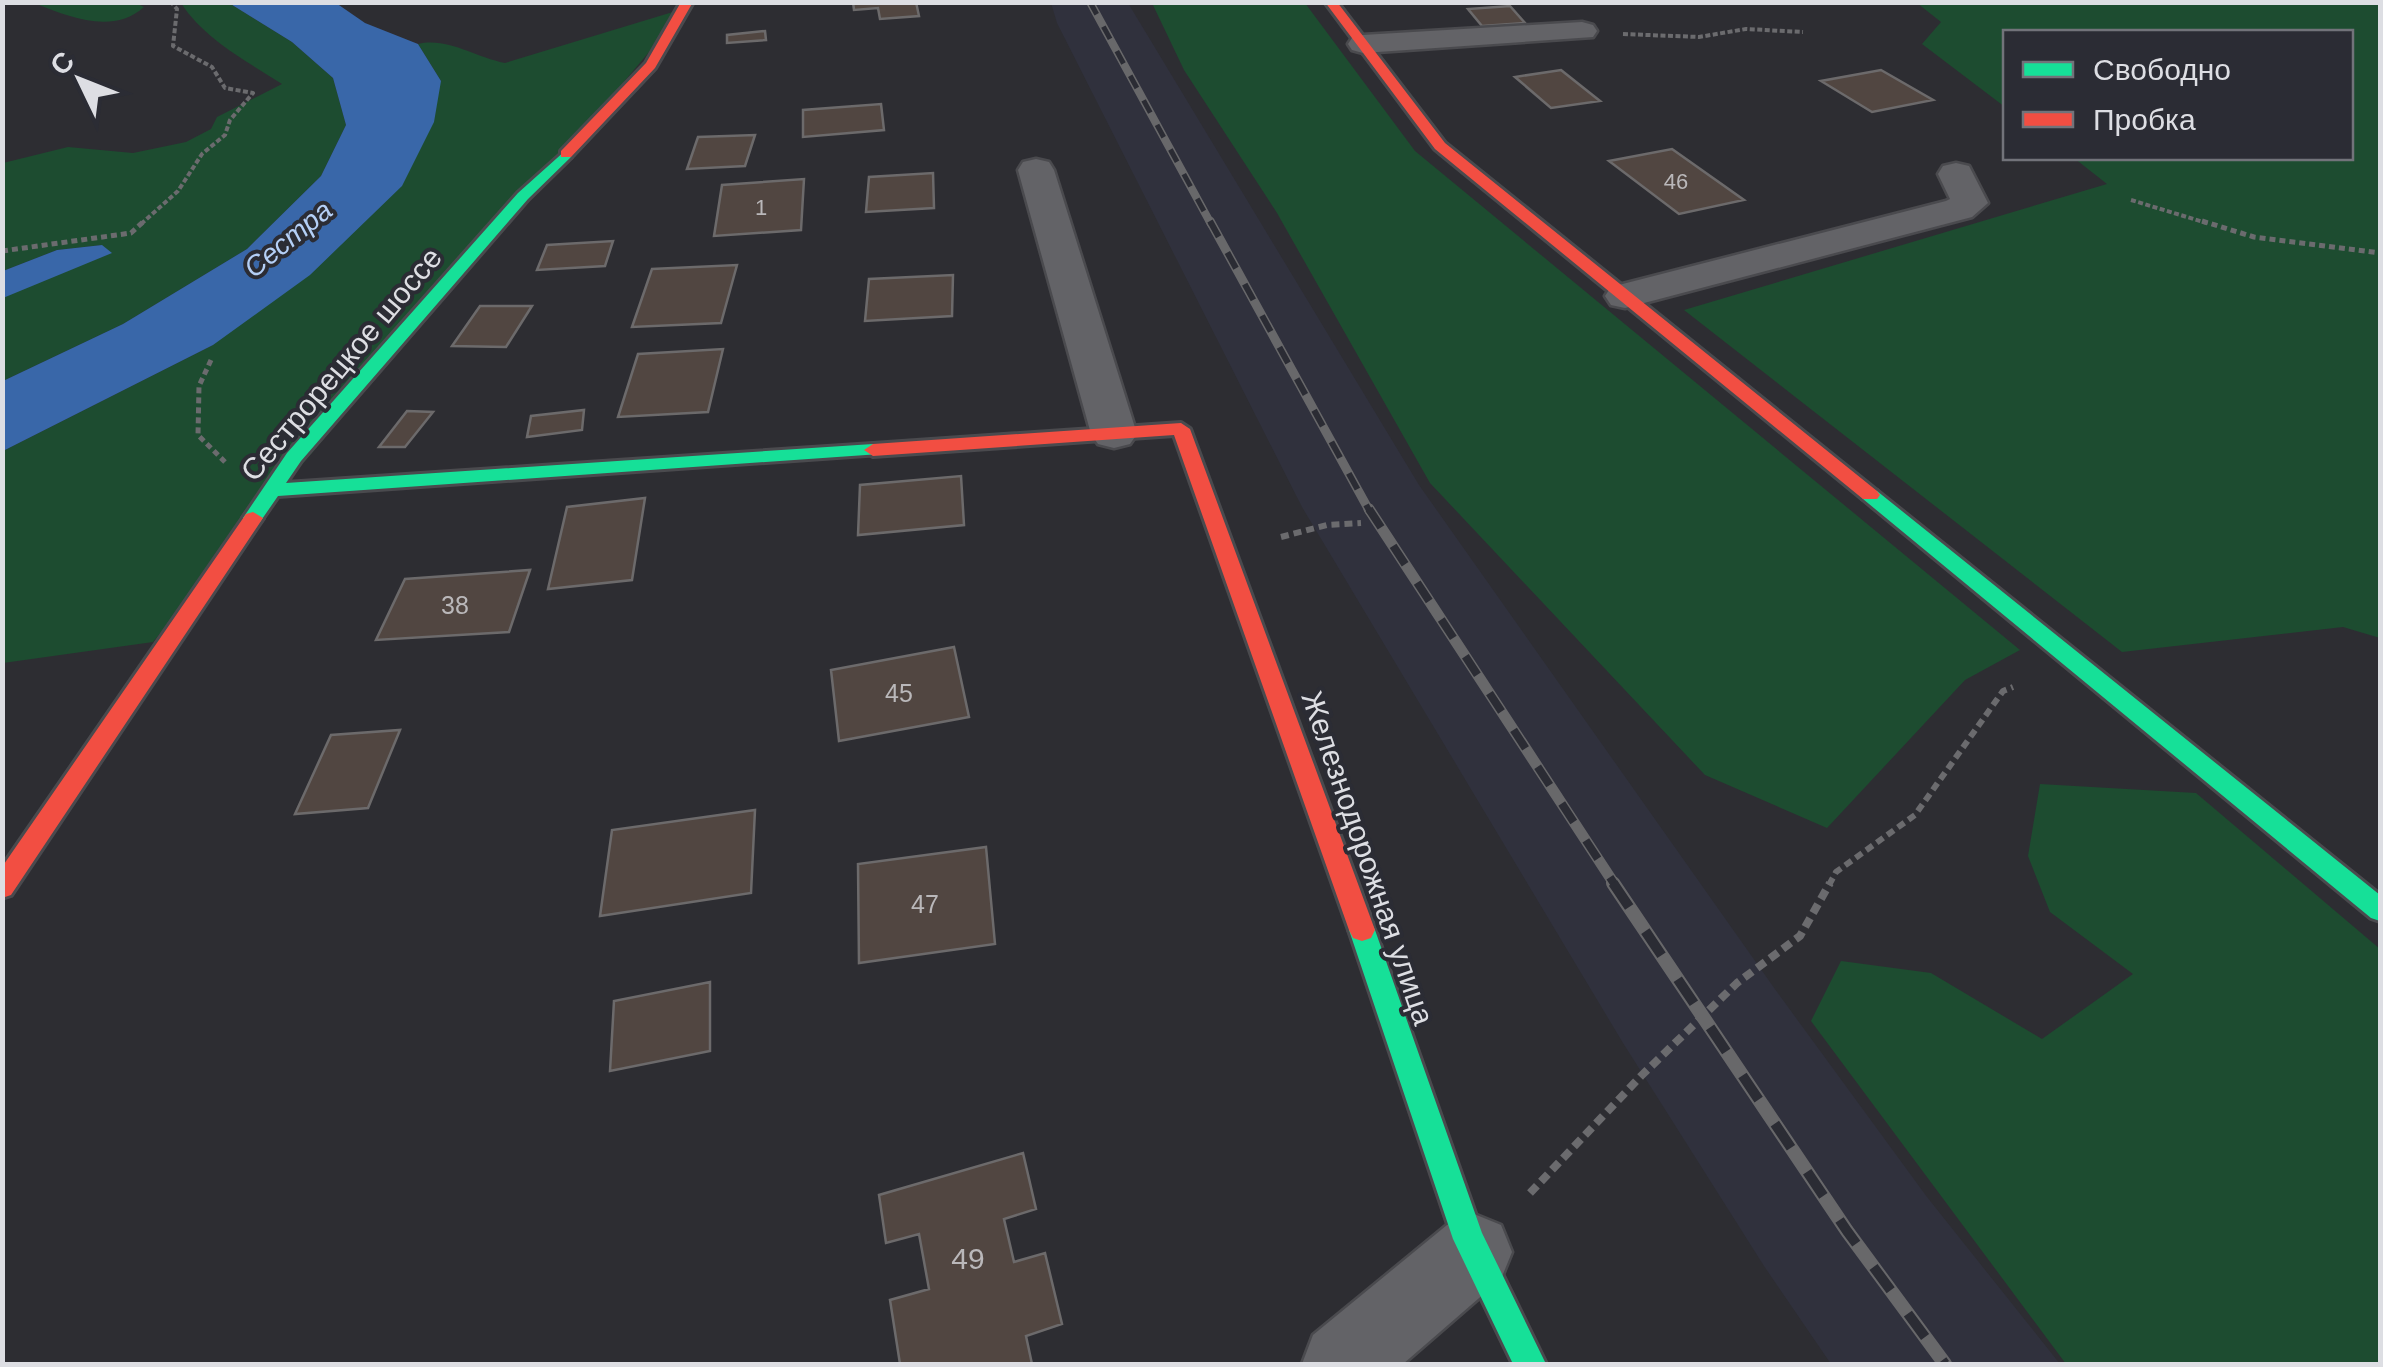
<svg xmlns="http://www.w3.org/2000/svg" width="2383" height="1367" font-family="Helvetica,sans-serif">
<rect width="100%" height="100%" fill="#2d2d32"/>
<path fill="#30313d" d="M1051,3H1128L1419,485L1777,992L1927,1197L2060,1364H1831L1764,1266L1623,1043L1302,507L1057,23Z"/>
<path fill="#1d4c30" d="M134,2L144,7C113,35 69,17 34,3Z
M181,3H229L292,42L333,78L346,125L321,176L247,249L123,324L3,381V298L102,245L57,250L3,271V163L68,147L133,153L186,142L211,129L217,117L282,84C248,62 204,39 181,3Z
M1152,3H1305L1415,151L2020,650L1965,680L1827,828L1705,775L1430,483L1277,213L1184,70Z
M1917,3H2380V638L2343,627L2122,652L1684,310L2107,184L2074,158H2350V32H2006L2005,107L1922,44L1941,22Z
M686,8L153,642L3,663V451L213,345L441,81L418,44C448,37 474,57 505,63Z
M2040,784L2196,793L2380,949V1364H2066L1811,1021L1841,961L1931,973L2042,1039L2133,974L2050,912L2028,856Z"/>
<path fill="#3967a9" d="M229,3H336L365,23L418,44L441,81L434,122L402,186L310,275L213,345L3,451V381L123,324L247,249L321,176L346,125L333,78L292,42Z
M102,245L112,253L3,298V271L57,250Z"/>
<path fill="#514641" stroke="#6c6a6b" stroke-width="2.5" d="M853,2H916L919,16L880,19L878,8L854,10Z
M1510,6L1525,23L1482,26L1468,9Z
M765,31L766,40L727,43V35Z
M1561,70L1600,101L1551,108L1515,77Z
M1881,70L1933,100L1872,112L1821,81Z
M881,104L884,130L803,137V110Z
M755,135L745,166L687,169L698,137Z
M1672,149L1744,200L1679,214L1609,161Z
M933,173L934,208L866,212L869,177Z
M804,179L801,230L714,236L722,185Z
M613,241L605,266L537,270L547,245Z
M737,265L721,323L632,327L652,269Z
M953,275L952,316L865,321L869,279Z
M480,306H532L506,347L452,346Z
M723,349L708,412L618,417L638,354Z
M584,410L582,430L527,437L531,416Z
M407,411L433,412L405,447H379Z
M961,476L964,525L858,535L860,485Z
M645,498L632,580L548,589L567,507Z
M530,570L509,632L376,640L405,579Z
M954,647L969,717L839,741L831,670Z
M400,730L368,808L295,814L331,735Z
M755,810L751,893L600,916L612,830Z
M986,847L995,944L859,963L858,864Z
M710,982V1051L610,1071L614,1001Z
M1023,1153L1036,1209L1004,1219L1014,1262L1045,1253L1062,1324L1026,1336L1032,1364H900L890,1300L929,1289L919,1234L886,1243L879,1195Z"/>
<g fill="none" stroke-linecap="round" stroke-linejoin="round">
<g stroke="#4a4a4e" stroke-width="5">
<path id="street" d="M1582,22L1593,25L1597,31L1593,37L1363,53L1352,50L1348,44L1352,38L1363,35Z
M1036,159L1049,162L1054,170L1137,434L1130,444L1114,448L1098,444L1091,434L1018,170L1023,162Z
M1956,163L1969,166L1988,203L1972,217L1625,308L1611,305L1605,296L1611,287L1946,201L1950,199L1938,174L1943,166Z
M1474,1214L1501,1225L1512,1252L1501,1279L1403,1364H1302L1313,1335L1447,1225Z"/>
</g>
<g stroke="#4a4a4e" stroke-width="6">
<path id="fast" d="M566,150L571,151V157L528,199L301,461L286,483L873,444L882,450L880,454L278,496L260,522H246L243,518L287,453L518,193Z
M1870,489L1877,491L2380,895V921L2371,918L1863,499L1860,495L1863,491Z
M1362,919L1371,922L1375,930L1482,1233L1546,1364H1513L1453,1239L1349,930L1353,922Z"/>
</g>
<g stroke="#4a4a4e" stroke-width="6">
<path id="jam" d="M681,2H693L655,68L571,157H561V151L646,63Z
M1325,2H1337L1445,143L1877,491L1880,495L1877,499H1863L1435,149Z
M1181,423L1190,429L1375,930L1371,938L1362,941L1353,938L1349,930L1174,435L873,456L864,450L873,444Z
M253,512L263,518L11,895L2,898V867L246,514Z"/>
</g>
<path stroke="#6b6b6e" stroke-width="4" stroke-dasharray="5 2.5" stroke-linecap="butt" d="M1623,34L1699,37L1746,29L1803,32
M2131,200L2210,224
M141,224L178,191L202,154L225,135L230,120L253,93L225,88L212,67L173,46L177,9L171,2"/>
<path stroke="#6b6b6e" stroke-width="5" stroke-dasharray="6 4" stroke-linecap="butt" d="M2202,221L2254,237L2380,253
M2,251L131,233L144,221
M211,360L199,386L198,435L225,462"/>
<path stroke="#6b6b6e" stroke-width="6" stroke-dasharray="8 5" stroke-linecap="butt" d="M1281,537L1327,525L1361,523
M1829,885L1836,872L1915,815L2003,691L2013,687"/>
<path stroke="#6b6b6e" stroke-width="8" stroke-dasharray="10 6" stroke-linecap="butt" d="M1530,1193L1641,1076L1737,983L1800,936L1830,883"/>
<use href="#street" fill="#636367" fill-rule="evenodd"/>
<use href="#fast" fill="#16e098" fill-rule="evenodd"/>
<use href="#jam" fill="#f24e42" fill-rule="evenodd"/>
<g stroke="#68686a" stroke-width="8">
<path id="rail-far3" d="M1090,2L1211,224"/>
</g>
<g stroke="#68686a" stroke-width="9">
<path id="rail-far2" d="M1210,221L1370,512"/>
</g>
<g stroke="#68686a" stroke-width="11">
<path id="rail-far1" d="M1369,509L1615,885"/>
</g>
<g stroke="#68686a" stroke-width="14">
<path id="rail" d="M1613,883L1847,1231L1945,1364"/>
</g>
<use href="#rail-far3" stroke="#2b2c34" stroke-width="5" stroke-dasharray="14" stroke-linecap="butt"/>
<use href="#rail-far2" stroke="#2b2c34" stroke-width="6" stroke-dasharray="18" stroke-linecap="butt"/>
<use href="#rail-far1" stroke="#2b2c34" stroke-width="8" stroke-dasharray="22" stroke-linecap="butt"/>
<use href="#rail" stroke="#2b2c34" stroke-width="10" stroke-dasharray="29" stroke-linecap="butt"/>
</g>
<g text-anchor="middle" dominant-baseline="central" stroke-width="8" stroke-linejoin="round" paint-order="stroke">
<g font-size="22" fill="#bab8ba">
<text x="1676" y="181">46</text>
<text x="761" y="207">1</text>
</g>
<g font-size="25" fill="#bab8ba">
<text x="455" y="605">38</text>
<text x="899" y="693">45</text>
<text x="925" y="904">47</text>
</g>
<g font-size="28" font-style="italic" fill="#b4cff6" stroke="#2b2c34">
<text transform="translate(288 239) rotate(-39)">Сестра</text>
</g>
<g font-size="30" fill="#dddee3" stroke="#2b2c34">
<text transform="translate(341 364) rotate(-50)">Сестрорецкое шоссе</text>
<text transform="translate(1368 858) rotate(71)">Железнодорожная улица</text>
</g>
<g font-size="30" fill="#bab8ba">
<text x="968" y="1258">49</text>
</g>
</g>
<rect width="2383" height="1367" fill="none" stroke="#dddee3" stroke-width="10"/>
<rect x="2003" y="30" width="350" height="130" fill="#2b2c34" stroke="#72737a" stroke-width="2.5"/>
<rect x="2023" y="62" width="50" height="15" fill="#16e098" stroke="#72737a" stroke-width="2.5"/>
<text x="2093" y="80" font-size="30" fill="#dddee3">Свободно</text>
<rect x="2023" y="112" width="50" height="15" fill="#f24e42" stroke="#72737a" stroke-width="2.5"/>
<text x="2093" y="130" font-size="30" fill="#dddee3">Пробка</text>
<g transform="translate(80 80) rotate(313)" stroke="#2b2c34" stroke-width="8" paint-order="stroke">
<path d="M0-8L18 38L0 25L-18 38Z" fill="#dddee3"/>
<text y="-15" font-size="28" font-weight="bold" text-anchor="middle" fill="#dddee3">С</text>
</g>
</svg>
